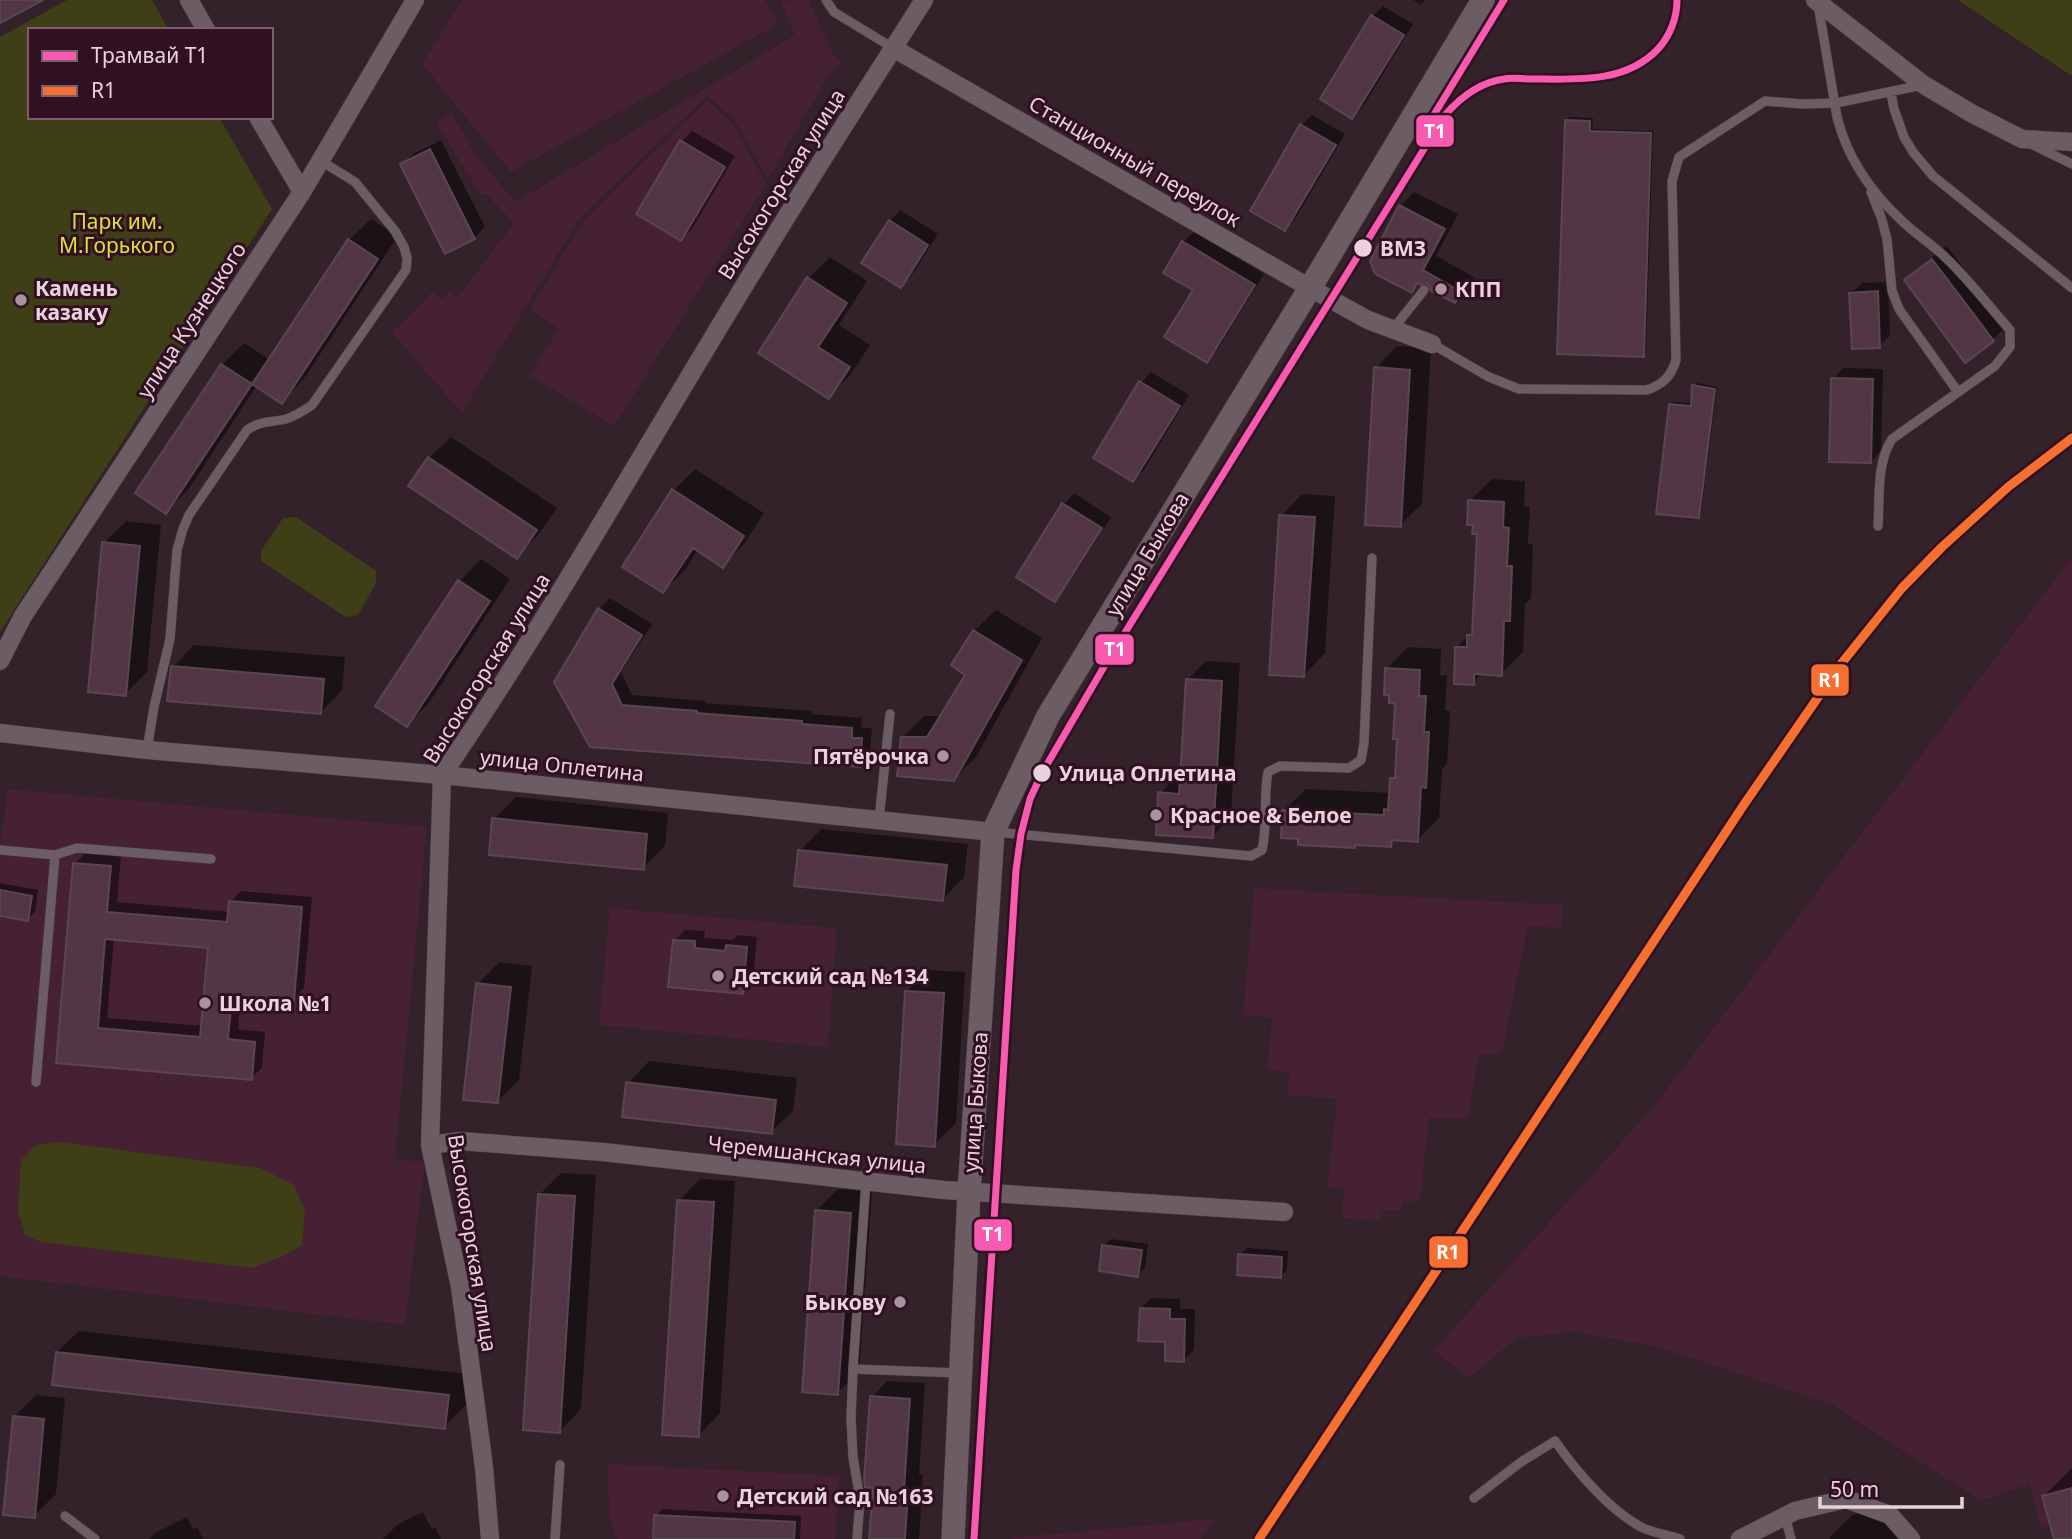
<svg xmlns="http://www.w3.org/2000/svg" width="2072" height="1539" font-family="'Noto Sans',sans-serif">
<rect width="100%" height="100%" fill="#33222a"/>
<path fill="#462033" d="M462,0H765L778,24L511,172L422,64Z
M808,0L834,55L842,61L827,78L768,179L734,119L707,96L579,219L462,413L392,333L432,292L441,299L450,291L457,298L514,223L486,194H480L436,122L452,114L475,154L515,202L795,35L780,1Z
M707,100L732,122L766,184L614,426L529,375L559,329L530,310L582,223Z
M2072,557V1517L2040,1527L2029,1484L1981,1501L1829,1403L1654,1346L1575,1332L1517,1338L1469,1378L1434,1350L1655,1105Z
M8,789L427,827L395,1159L425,1162L405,1325L0,1276V847Z
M1254,888L1563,905L1562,928L1528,926L1502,1053L1479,1054L1468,1119L1429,1118L1420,1201H1402L1401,1211L1381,1210L1380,1222L1342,1218L1344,1190L1327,1187L1337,1099L1288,1095L1289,1072L1267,1070L1272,1018L1243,1015Z
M610,908L837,928L828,1047L599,1025Z
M608,1464L840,1476L835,1539H617L609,1516Z
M1214,1519L1201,1539H1012V1538Z"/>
<path fill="#3f3f17" d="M67,0H152L169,30H30V117H219L272,209L0,632V37Z
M1958,0H2072V76Z
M296,517L376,571V583L358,615L346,617L261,561V551L283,518Z
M58,1142L260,1168L294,1185L305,1210L302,1245L281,1257L251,1268L41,1242L25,1235L18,1211L21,1160L36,1145Z"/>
<path fill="#0007" fill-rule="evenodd" d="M1413,0H1425L1421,5Z
M1383,6L1413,24L1363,107L1352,117L1372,17Z
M1312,115L1345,134L1296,218L1285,229L1302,125Z
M1569,117L1593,118L1592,129L1653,131L1646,353L1643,356L1566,120Z
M692,131L735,156L692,229L681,239L682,141Z
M441,140L485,227L474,238L446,252L402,165L413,154Z
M1414,192L1458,214L1436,256L1474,277L1468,287L1454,301L1429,283L1420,282L1411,291L1400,206Z
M900,210L938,234L911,276L901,286L890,221Z
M371,219L398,236L303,380L281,402L257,385L188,490L166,511L138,492L222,365L244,343L270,360L349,240Z
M1194,232L1264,274L1217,350L1207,361L1195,290L1183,242Z
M1947,246L2007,326L1992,340L1906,280L1921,266Z
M830,257L867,281L839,325L870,345L850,375L829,397L760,352L808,279Z
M1888,282L1890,336L1879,346L1851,293L1862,283Z
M1397,346L1431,348L1422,504L1400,525L1376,368Z
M1843,368L1883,369L1881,451L1870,462L1833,379Z
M1151,372L1189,395L1144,470L1133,480L1141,383Z
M1697,383L1717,387L1701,514L1698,517L1670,405L1673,402L1693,403L1694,386Z
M451,437L557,508L538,535L517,557L429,458Z
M695,469L764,513L744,544L723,565L698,549L685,570L663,591L674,490Z
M1492,479L1525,481L1524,506L1530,507L1528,544L1533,545L1531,598L1525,604L1523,652L1501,674L1482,673L1473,683L1457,647L1474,630L1479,532L1470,501Z
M1074,493L1111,517L1065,589L1055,600L1018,577L1064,504Z
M1302,494L1335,496L1325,653L1304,675L1281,516Z
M126,521L161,525L147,672L125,694L104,543Z
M481,559L510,579L429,703L407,725L378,705L460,581Z
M610,598L652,624L621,672L632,695L706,701V703L812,711V714L862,718L861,728H872L870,754L860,765L591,745L556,682L599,609Z
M996,610L1042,638L976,757L954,779L903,737L924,716H942L967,675L974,631Z
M194,645L345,657L342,690L321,712L173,667Z
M1408,647L1441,649L1440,675H1447L1445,711H1450L1447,764L1442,769L1439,818L1417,840L1396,839L1390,845L1357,843L1354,846L1300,838L1284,810L1306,789L1391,793L1392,779L1397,773L1399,737L1397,702L1387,669Z
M1206,661L1240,663L1231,817L1212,836L1160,793L1179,774H1182L1187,680Z
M516,797L668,813L665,846L643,868L494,819Z
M821,829L968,844L964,877L943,899L800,851Z
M85,853L121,856L117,902L230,912V902L241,891L312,897L304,988L293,999L241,995L238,1029L265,1032L262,1068L251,1078L58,1061L75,864ZM114,938L209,947L203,1026L107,1018Z
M0,883L38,890L35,912L28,919L0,914Z
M685,930L705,931L704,938L733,940L738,935L757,937L753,981L742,992L675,940Z
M499,962L532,966L519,1080L497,1102L478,984Z
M928,970L965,972L956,1123L934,1145L906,992Z
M649,1061L797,1078L793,1111L771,1132L628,1083Z
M561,1173L596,1175L581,1409L560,1431L539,1195Z
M700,1179L735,1181L720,1413L699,1435L679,1201Z
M838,1189L872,1192L859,1372L837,1393L816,1211Z
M1111,1239L1148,1244L1145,1268L1138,1275L1104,1245Z
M1247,1248L1288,1251L1287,1270L1280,1277L1240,1255Z
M1152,1298L1180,1299V1309H1195L1194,1350L1183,1360L1141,1308Z
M79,1331L469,1374L466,1405L444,1427L57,1352Z
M887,1381L925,1383L919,1474L923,1475L919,1539H871L875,1486L872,1397Z
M36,1395L65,1398L56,1494L34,1516L14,1417Z
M2072,1468V1539H2056L2044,1496Z
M1890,1505L1900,1539H1830V1537L1852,1515Z
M662,1509L801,1516L800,1539H655L656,1516Z
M423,1512L432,1529L435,1527L441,1539H383L397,1525Z
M187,1517L193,1529L197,1527L203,1539H149L155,1533Z"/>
<path fill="#533646" stroke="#58474e" stroke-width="2" fill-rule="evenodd" d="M0,0H43L0,23Z
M1371,15L1404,35L1352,119L1320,99Z
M1565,120L1590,121V131L1651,133L1644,357L1557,354Z
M1300,124L1336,145L1285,231L1250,211Z
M680,140L725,167L681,241L636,214Z
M430,149L475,239L445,254L400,164Z
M1399,205L1445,229L1423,270L1461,292L1455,303L1431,291L1430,287L1426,283L1420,285L1417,283L1412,293L1377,275L1374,272L1370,261L1373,255Z
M889,220L928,245L901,288L861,263Z
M348,239L378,259L282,404L252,384Z
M1182,241L1255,285L1207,363L1164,337L1193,290L1163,273Z
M1932,259L1994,341L1965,363L1904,280Z
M807,277L847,303L818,347L850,367L829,399L758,353Z
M1878,291L1880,348L1852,349L1849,293Z
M221,364L252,384L166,514L135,493Z
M1374,367L1410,370L1401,527L1365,525Z
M1831,378L1873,379L1871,463L1829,462Z
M1139,381L1180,406L1133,482L1093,458Z
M1692,385L1715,389L1699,518L1656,514L1669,404L1691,406Z
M428,457L537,530L517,559L408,486Z
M672,489L744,536L723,568L693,548L663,593L622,567Z
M1468,500L1504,502L1503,527L1509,528L1507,566H1512L1510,621H1504L1502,676L1474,674V685L1454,684L1455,647H1467V635H1472L1477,534H1472L1473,525H1467Z
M1062,503L1102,528L1055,602L1016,577Z
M1279,515L1315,517L1304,677L1269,675Z
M102,542L140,546L126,696L88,692Z
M458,580L490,601L407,727L375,706Z
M598,608L642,635L612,684L622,705L697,711L696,713L802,721V724L852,728V738H862L860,767L590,747L554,682Z
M973,630L1022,660L954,781L897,776L901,737H927L965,675L951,665Z
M171,666L324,679L321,714L167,701Z
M1385,668L1420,670L1419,696H1426L1424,732H1429L1426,788L1421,787L1418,842L1392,840L1391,847L1355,845V848L1298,845V839L1281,838L1282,810L1384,815V809L1388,810L1390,778H1395L1397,739H1393L1395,704L1389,703V695H1384Z
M1186,679L1222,681L1213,838L1156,835L1158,792L1179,794Z
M492,818L647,834L644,870L489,855Z
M798,850L947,865L943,901L794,886Z
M73,863L111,866L107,912L227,922L229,901L302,907L294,1001L232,996L228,1039L255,1042L252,1080L56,1063ZM105,939L208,948L200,1037L98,1028Z
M0,890L32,896L28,921L0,916Z
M673,940L695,941V948L725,951L726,945L747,947L743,994L668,987Z
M476,983L511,987L498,1103L463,1100Z
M905,991L944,993L935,1147L896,1144Z
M626,1082L776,1100L772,1134L622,1117Z
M538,1194L575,1196L560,1433L523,1430Z
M677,1200L714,1202L699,1437L662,1435Z
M815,1210L851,1213L838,1395L802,1392Z
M1102,1245L1142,1250L1138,1277L1099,1271Z
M1238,1254L1282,1257L1281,1278L1237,1275Z
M1140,1308L1170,1309V1319H1185L1184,1362L1165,1361V1342L1138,1341Z
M56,1352L449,1395L445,1429L52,1385Z
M870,1396L910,1399L904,1490H908L905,1539H869L873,1488L865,1487L864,1480Z
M13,1416L44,1419L35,1518L3,1515Z
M2072,1488V1539H2054L2042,1496Z
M654,1515L795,1522L794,1539H653Z"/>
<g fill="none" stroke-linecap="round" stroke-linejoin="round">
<g stroke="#4f3f47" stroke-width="10">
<path id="service" d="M826,0L834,12L893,48
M1818,4L1837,117C1847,157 1871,192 1901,220C1915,234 1932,244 1946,258C1969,280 1989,306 2010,330V347L1995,366L1892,439C1876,464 1880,498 1878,526
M1891,93L1894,109L1904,137L1913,152L1933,176L2072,288
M2033,145L2072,164
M1871,192L1881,217L1887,239L1892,291L1899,309L1958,392
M1393,329L1424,290
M1432,344L1489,377L1519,389L1647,390C1663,384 1671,377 1676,360L1672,181L1679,157L1765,101L1803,104L1836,103L1922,85
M147,750L154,707L170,639L177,550L183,529L189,515L247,430C262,420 270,423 286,419C296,416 303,411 312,405L406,270L407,258L404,247L395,231L355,182L321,161
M879,820L890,714
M995,832L1251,856L1262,850C1268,824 1263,798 1268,772L1280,766L1349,768L1361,760L1364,743L1372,558
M0,850L55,855L77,848L211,859
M36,1082L55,855
M853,1369L866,1181
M1474,1498L1521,1462L1555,1441C1576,1471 1610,1511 1643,1528C1654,1533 1668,1535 1680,1539
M65,1516L95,1539
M1785,1516L1791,1539
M555,1539L560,1465
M857,1539L860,1500L853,1457L851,1418L853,1369L960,1373"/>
</g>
<g stroke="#4f3f47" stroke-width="19">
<path id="minor" d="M189,0L206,30
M1815,0L1924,85L1971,113L2022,139L2072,142
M893,48L1310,288L1368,320L1432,344
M258,117L302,192
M0,661L23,616L302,192L415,0
M0,733L147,750L442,775L993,832
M430,1145L460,1141L603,1152L944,1190L1284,1212
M490,1539L484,1467L460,1287L430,1145L442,775C555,610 652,435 757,265C811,176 868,88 924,0
M1740,1539L1795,1511L1846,1499L1890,1515L1911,1539"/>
</g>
<g stroke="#4f3f47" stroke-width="24">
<path id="tertiary" d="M953,1539L969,1192L993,832L1048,716L1310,288L1483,0"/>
</g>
<use href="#service" stroke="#6b5d63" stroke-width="9"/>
<use href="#minor" stroke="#6b5d63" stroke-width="18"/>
<use href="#tertiary" stroke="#6b5d63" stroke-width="23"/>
<g stroke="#301021" stroke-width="14">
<path id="rail-1" d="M1259,1539L1745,803L1841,664L1902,588L1942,547L2008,487L2072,438"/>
</g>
<use href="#rail-1" stroke="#f46f30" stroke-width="9"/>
<g stroke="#301021" stroke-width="12">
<path id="tram-1" d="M1432,118L1504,0
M974,1539L1016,870L1021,834L1030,799L1042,773L1105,665L1445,115C1460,98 1481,82 1504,79C1513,77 1522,79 1531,79C1575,79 1625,84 1658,49C1670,36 1677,18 1677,0"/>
</g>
<use href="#tram-1" stroke="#f75aaf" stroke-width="7"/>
</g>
<g fill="#e9d2db" stroke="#301021" stroke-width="2.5">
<circle cx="1363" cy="248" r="10"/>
<circle cx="1042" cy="773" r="10"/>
</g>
<g fill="#a9949d" stroke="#301021" stroke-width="2.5">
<circle cx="1441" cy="289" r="7"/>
<circle cx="21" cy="300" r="7"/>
<circle cx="943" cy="756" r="7"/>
<circle cx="1156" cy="815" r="7"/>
<circle cx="718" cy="976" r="7"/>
<circle cx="205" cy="1003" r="7"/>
<circle cx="900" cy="1302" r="7"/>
<circle cx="723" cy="1496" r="7"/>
</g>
<g text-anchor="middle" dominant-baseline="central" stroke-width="6" stroke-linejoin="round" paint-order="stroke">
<g font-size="21" fill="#e9d2db" stroke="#301021">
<text transform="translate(1135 161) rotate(30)">Станционный переулок</text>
<text transform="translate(781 184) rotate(-58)">Высокогорская улица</text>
<text transform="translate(191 320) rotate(-57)">улица Кузнецкого</text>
<text transform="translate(1147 554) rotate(-59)">улица Быкова</text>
<text transform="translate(486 668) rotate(-58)">Высокогорская улица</text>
<text transform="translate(562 765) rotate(6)">улица Оплетина</text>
<text transform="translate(975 1102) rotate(-86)">улица Быкова</text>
<text transform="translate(817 1154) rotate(6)">Черемшанская улица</text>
<text transform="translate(473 1243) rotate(81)">Высокогорская улица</text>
</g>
<g font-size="21" fill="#dce039" stroke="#301021">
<text x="117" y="221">Парк им.<tspan x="117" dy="24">М.Горького</tspan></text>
</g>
<g font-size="21" font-weight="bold" fill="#e9d2db" stroke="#301021" text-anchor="start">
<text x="1380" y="248">ВМЗ</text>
<text x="1059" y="773">Улица Оплетина</text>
</g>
<g font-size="21" font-weight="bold" fill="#e9d2db" stroke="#301021" text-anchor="start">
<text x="35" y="288">Камень<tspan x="35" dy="24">казаку</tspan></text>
<text x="1455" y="289">КПП</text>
<text x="929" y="756" text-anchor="end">Пятёрочка</text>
<text x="1170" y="815">Красное &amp; Белое</text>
<text x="732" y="976">Детский сад №134</text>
<text x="219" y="1003">Школа №1</text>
<text x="886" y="1302" text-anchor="end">Быкову</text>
<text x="737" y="1496">Детский сад №163</text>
</g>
</g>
<g stroke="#301021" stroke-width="2.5">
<rect x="1415" y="114" width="40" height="34" rx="7" fill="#f75aaf"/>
<rect x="1094" y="633" width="41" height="33" rx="7" fill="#f75aaf"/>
<rect x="1810" y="663" width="40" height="34" rx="7" fill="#f46f30"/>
<rect x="973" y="1218" width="40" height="34" rx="7" fill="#f75aaf"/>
<rect x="1428" y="1235" width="41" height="34" rx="7" fill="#f46f30"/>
</g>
<g font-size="19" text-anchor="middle" font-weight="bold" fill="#fff">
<text x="1435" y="138">T1</text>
<text x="1115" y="656">T1</text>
<text x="1830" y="687">R1</text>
<text x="993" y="1241">T1</text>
<text x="1448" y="1259">R1</text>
</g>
<rect x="28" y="28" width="245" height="91" fill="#301021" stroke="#7a5e6b" stroke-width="2"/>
<rect x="42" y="51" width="35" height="10" fill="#f75aaf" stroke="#7a5e6b" stroke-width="2"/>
<text x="91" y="63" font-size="21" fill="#e9d2db">Трамвай T1</text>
<rect x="42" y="86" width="35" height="10" fill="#f46f30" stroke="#7a5e6b" stroke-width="2"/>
<text x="91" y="98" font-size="21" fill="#e9d2db">R1</text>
<path d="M1820 1497v10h142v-10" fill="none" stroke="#e9d2db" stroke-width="3.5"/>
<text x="1830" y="1497" font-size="21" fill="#e9d2db" stroke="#301021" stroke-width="5" paint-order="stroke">50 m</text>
</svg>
